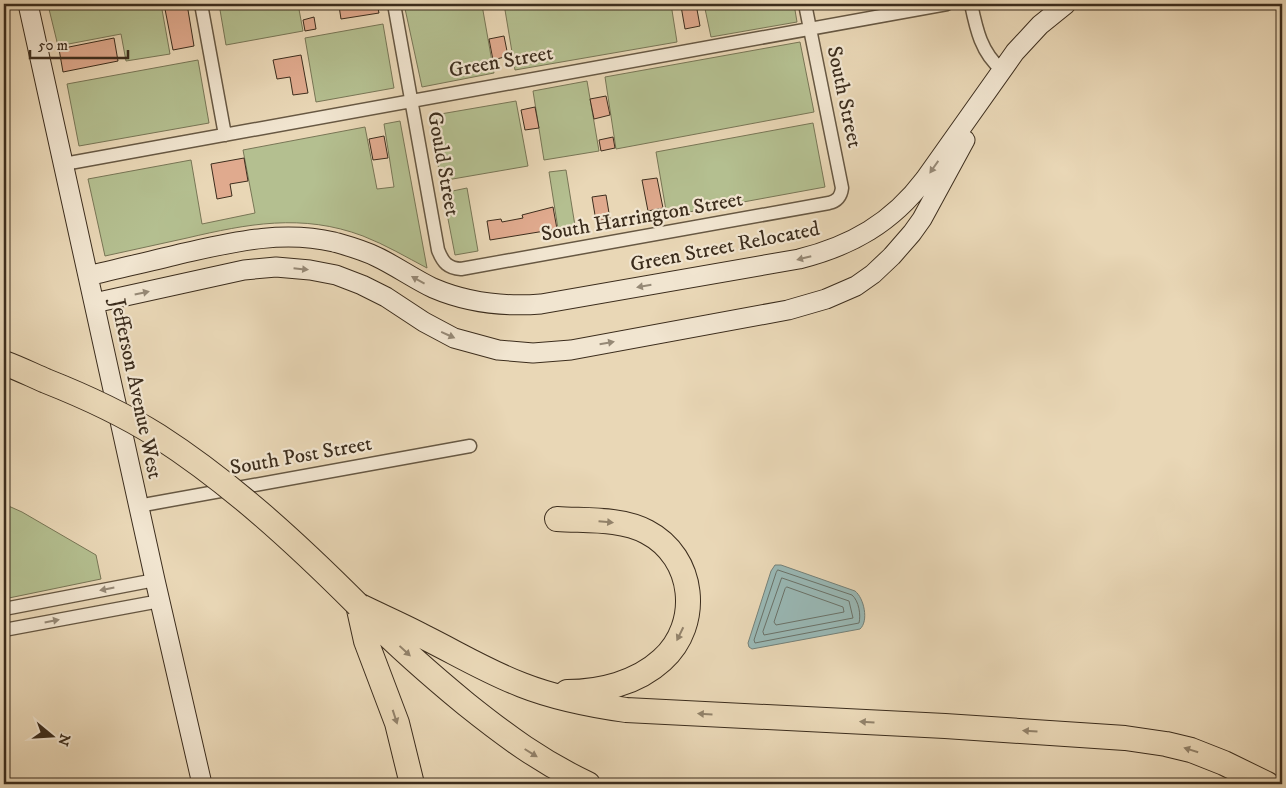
<svg xmlns="http://www.w3.org/2000/svg" width="1286" height="788" font-family="'IM FELL DW Pica',serif">
<rect width="100%" height="100%" fill="#e9d7b6"/>
<filter id="stains"><feTurbulence type="fractalNoise" baseFrequency=".004" numOctaves="4"/><feColorMatrix values="0 0 0 0 .2 0 0 0 0 .09 0 0 0 0 .02 0 0 0 .5 -.17"/></filter>
<radialGradient id="worn" r=".72"><stop offset=".6" stop-color="#630" stop-opacity="0"/><stop offset="1" stop-color="#630" stop-opacity=".3"/></radialGradient>
<path fill="#b4bf90" stroke="#787656" d="M79,4H161L170,54L126,61L121,34L58,46L49,9Z
M219,4H298L303,31L226,45Z
M404,4H486L482,5L494,73L422,87Z
M504,4H671L677,42L515,70Z
M704,4H794L797,22L711,37Z
M383,24L394,88L316,102L305,38Z
M800,42L814,112L616,149L605,77Z
M198,60L209,123L79,146L67,84Z
M587,81L599,151L544,160L533,91Z
M516,101L528,166L441,181L429,116Z
M400,121L427,268C406,257 386,245 363,236C302,213 247,224 187,238C160,244 132,250 105,256L88,179L191,160L202,224L255,213L243,150L365,127L377,189L394,187L384,124Z
M813,123L825,187L667,216L656,152Z
M566,170L576,232L559,235L549,172Z
M467,188L478,251L455,255L443,193Z
M4,504L22,512L96,555L101,579L4,599Z"/>
<path fill="#99b8b5" stroke="#748078" d="M775,565H781L855,591C864,598 869,621 860,629L752,649L749,647L748,643L771,571Z"/>
<g fill="none" stroke-linecap="round" stroke-linejoin="round">
<path stroke="#6a7269" stroke-width="1" d="M778,570L852,595C859,601 861,615 859,623L755,643L754,640L776,573Z
M782,578L849,601L853,618L764,635L763,632Z
M787,587L843,607L844,612L776,625L774,622L785,589Z"/>
</g>
<path fill="#e0aa8e" stroke="#3c2d1d" d="M164,4H187L194,46L173,50Z
M350,4L351,7L377,4L379,13L341,19L339,6Z
M696,4L700,26L685,29L681,6Z
M314,17L316,29L305,31L303,20Z
M504,36L508,56L493,60L489,39Z
M114,38L118,61L63,72L59,49Z
M301,55L308,93L293,95L290,77L277,79L273,60Z
M606,96L610,115L594,119L590,99Z
M535,107L539,128L525,130L521,110Z
M384,136L388,158L373,160L369,139Z
M613,137L615,148L601,151L599,140Z
M244,158L248,181L230,184L232,196L217,199L211,164Z
M657,178L663,208L648,211L642,180Z
M606,195L610,219L596,221L592,197Z
M553,207L557,229L490,240L487,221L501,219L502,222L523,218L522,215Z"/>
<g fill="none" stroke-linecap="round" stroke-linejoin="round">
<g stroke="#675843" stroke-width="15">
<path id="street" d="M201,4L225,135
M394,4L438,250C443,263 448,268 461,269L829,203C838,201 841,196 842,188L805,4
M971,4C976,28 981,53 1002,70
M64,164L947,4
M138,506L470,446
M4,609L155,580
M4,630L160,601"/>
</g>
<g stroke="#3c2d1d" stroke-width="21">
<path id="secondary" d="M28,4L155,580L202,784
M88,276C120,268 152,261 184,253C234,242 282,230 334,242C348,246 363,250 377,257C396,266 414,279 433,288C468,303 503,307 541,304L799,259C851,246 892,223 925,179L1015,52L1040,25L1066,4
M94,303L244,270L276,267L310,270L336,275L362,285L386,297L424,322L454,338L498,350L533,353L571,350L788,310L826,299L856,286L873,274L892,256L912,233L922,219L965,140"/>
</g>
<g stroke="#3c2d1d" stroke-width="26">
<path id="highway" d="M557,519C586,521 621,518 647,532C695,557 702,624 662,660C637,683 600,692 567,692
M358,605C380,616 404,626 426,638C458,654 488,672 522,685C555,698 591,705 626,710L945,726L1125,738L1166,744L1191,750L1224,763L1267,784
M358,605L366,641L397,723L412,784
M369,617C400,648 432,676 466,704C506,736 541,762 588,784"/>
</g>
<use href="#street" stroke="#f1e5d0" stroke-width="12"/>
<use href="#secondary" stroke="#f1e5d0" stroke-width="19"/>
<use href="#highway" stroke="#e9d7b6" stroke-width="24"/>
<g stroke="#3c2d1d" stroke-width="26" stroke-linecap="butt">
<path id="highway-bridge" d="M4,363C18,368 32,375 46,381C84,396 123,414 158,436C231,483 296,543 358,605"/>
</g>
<use href="#highway-bridge" stroke="#e9d7b6" stroke-width="24"/>
</g>
<defs><path id="oneway-solid" d="M-6-.8H1V-3.2L6.5 0L1 3.2V.8H-6Z" transform="scale(1.25)"/></defs>
<g fill="#968976">
<use href="#oneway-solid" transform="translate(934 167) rotate(125)"/>
<use href="#oneway-solid" transform="translate(804 258) rotate(166)"/>
<use href="#oneway-solid" transform="translate(301 269) rotate(6)"/>
<use href="#oneway-solid" transform="translate(418 280) rotate(-151)"/>
<use href="#oneway-solid" transform="translate(644 286) rotate(170)"/>
<use href="#oneway-solid" transform="translate(142 293) rotate(-12)"/>
<use href="#oneway-solid" transform="translate(448 335) rotate(24)"/>
<use href="#oneway-solid" transform="translate(607 343) rotate(-10)"/>
<use href="#oneway-solid" transform="translate(107 589) rotate(169)"/>
<use href="#oneway-solid" transform="translate(52 621) rotate(-11)"/>
</g>
<g fill="#92826a">
<use href="#oneway-solid" transform="translate(606 522) rotate(5)"/>
<use href="#oneway-solid" transform="translate(680 634) rotate(116)"/>
<use href="#oneway-solid" transform="translate(405 651) rotate(43)"/>
<use href="#oneway-solid" transform="translate(705 714) rotate(-177)"/>
<use href="#oneway-solid" transform="translate(395 717) rotate(72)"/>
<use href="#oneway-solid" transform="translate(867 722) rotate(-177)"/>
<use href="#oneway-solid" transform="translate(1030 731) rotate(-176)"/>
<use href="#oneway-solid" transform="translate(1191 750) rotate(-163)"/>
<use href="#oneway-solid" transform="translate(531 753) rotate(32)"/>
</g>
<g text-anchor="middle" dominant-baseline="central" stroke-width="4.5" stroke-linejoin="round" paint-order="stroke">
<g font-size="21" fill="#3c2d1d" stroke="#f1e5d0">
<text transform="translate(501 62) rotate(-10)">Green Street</text>
<text transform="translate(844 97) rotate(78)">South Street</text>
<text transform="translate(443 164) rotate(80)">Gould Street</text>
<text transform="translate(642 217) rotate(-10)">South Harrington Street</text>
<text transform="translate(725 247) rotate(-11)">Green Street Relocated</text>
<text transform="translate(136 389) rotate(78)">Jefferson Avenue West</text>
<text transform="translate(301 456) rotate(-10)">South Post Street</text>
</g>
</g>
<rect width="1286" height="788" fill="none" stroke="#e9d7b6" stroke-width="20"/>
<rect x="5" y="5" width="1276" height="778" fill="none" stroke="#3c2d1d" stroke-width="2.5"/>
<rect x="10" y="10" width="1266" height="768" fill="none" stroke="#3c2d1d"/>
<g transform="translate(52 736) rotate(108)" stroke="#f1e5d0" stroke-width="4" paint-order="stroke">
<path d="M0-4L9 19L0 12L-9 19Z" fill="#3c2d1d"/>
<text y="-8" font-size="14" font-weight="bold" text-anchor="middle" fill="#3c2d1d">N</text>
</g>
<path d="M30 50v8h98v-8" fill="none" stroke="#3c2d1d" stroke-width="2.5"/>
<text x="38" y="50" font-size="15" fill="#3c2d1d" stroke="#f1e5d0" stroke-width="4" paint-order="stroke">50 m</text>
<rect width="100%" height="100%" filter="url(#stains)"/>
<rect width="100%" height="100%" fill="url(#worn)"/>
</svg>
